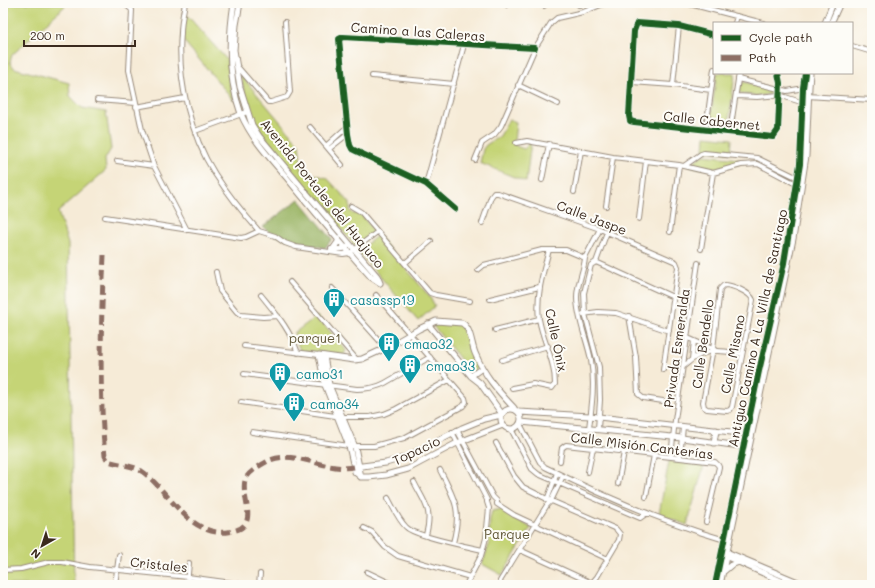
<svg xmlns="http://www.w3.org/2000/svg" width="875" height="588" font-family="Mali,sans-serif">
<rect width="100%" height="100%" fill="#fdfcf7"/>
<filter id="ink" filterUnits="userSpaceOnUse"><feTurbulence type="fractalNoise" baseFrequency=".025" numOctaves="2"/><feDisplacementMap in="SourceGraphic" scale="8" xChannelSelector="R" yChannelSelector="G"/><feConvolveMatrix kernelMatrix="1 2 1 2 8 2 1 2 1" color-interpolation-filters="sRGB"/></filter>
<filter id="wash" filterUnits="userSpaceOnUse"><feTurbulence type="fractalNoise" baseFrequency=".012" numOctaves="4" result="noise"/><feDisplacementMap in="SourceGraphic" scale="16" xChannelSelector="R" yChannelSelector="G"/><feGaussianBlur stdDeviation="0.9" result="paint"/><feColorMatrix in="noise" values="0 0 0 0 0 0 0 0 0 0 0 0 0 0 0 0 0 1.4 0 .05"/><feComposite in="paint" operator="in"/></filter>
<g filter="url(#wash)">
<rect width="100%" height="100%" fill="#f6ebd7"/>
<path fill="#c5d476" stroke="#807f4a" d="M3,3H68L12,55L10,62L14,68L69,83L70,96L82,108L106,112L111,149L105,159L106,170L58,212L68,244L74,585H3Z
M186,14L227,60L230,86L235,102L182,39Z
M717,73H735L728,129L709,126Z
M240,74L299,144L302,171L327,178L350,203V211L354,214L360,213L373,230V233L356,246H355L265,138L256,124L247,102Z
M744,82L771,89L773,92L772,94L756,96L742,94L739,91L742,83Z
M509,119L516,122L514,142L516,146L524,149L528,145L527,143L531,142L526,182L480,163L483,149L486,145L500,136Z
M705,136L732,139L731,153L704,151Z
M704,155L738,159L740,161L739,164C722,168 706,172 689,165L698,158Z
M378,235L429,296L435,306L418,321L358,251Z
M317,316L346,350L344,355L300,351L294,333Z
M439,323L462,324L465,328L478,368L472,372H471L433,326Z
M669,461L704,465L687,525L659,514Z
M502,509L531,528L502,575L482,564L489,545L490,519L492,511Z"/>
<path fill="#9cb667" stroke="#6c7042" d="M299,199L332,239L325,248C308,244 275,240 263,227Z"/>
</g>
<g filter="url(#ink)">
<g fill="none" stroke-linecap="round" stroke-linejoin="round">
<g stroke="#988a7a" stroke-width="6">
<path id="minor" d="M185,3C183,13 181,23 181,33C177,79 190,135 215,174C228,194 243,213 259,231
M506,3L507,5
M543,3L544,6
M579,3V5
M686,3L763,23
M125,4L132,10L129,70L142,130L154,166L187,230
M735,23L737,16
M714,35L679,26L637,23L634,31L629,116L630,121L634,122L773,137L778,130L780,83L778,73
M852,46L872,52
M236,65L268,102H271L287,97L290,92L285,22
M372,76L454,84
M738,79L787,91L804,88
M632,82L673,85L711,90
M518,85L558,104
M673,85L679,26
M736,96L757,97L779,95L804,103
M807,96L872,100
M97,100L136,103
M136,107L185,98
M310,127L342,165
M706,129L714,69
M195,131L247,112
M730,132L739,73
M516,143L527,141L613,157L679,165L713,173L741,165L758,164L798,185
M326,146L347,127
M329,149L348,134
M475,160L482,143L494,135L501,126L535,48L551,23L557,18L583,12L606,3
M117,161L154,166
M684,166L701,154L704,153L757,158L800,179
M542,180L549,144
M426,184L464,45
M574,192L581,151
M351,206L361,212L430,293L436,295L470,301
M606,206L613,157
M455,209L426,184L356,151L352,149L350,145L348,134L339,39L343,37L535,48
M105,217L241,238L246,237L259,231L275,236L285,243L296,247L343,254L350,253L377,232
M639,219L646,161
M482,223L491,197L494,193H498L600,229L676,262L678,267L663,370
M670,232L679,165
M331,249H343L350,245
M701,249L713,173
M596,262L673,297
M405,263L431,241
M478,270L484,265L542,250H566L585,258
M216,272L220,291L237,312L241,315L263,317L278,316
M290,282L357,360
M724,285C732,285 750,292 753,300L732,407L730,410L727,411L707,409L704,407L703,402L713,349L720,289Z
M332,288L386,348
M261,295C277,315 289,328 298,353
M490,299L539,287
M583,314L598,312L616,313L669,331
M629,316L636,357L638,394L643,398L663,401
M495,330L539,319
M688,338L715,350
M244,346L319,355
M692,359L694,341
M502,360L548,346
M684,366C689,362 694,357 700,355C713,348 728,352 742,354
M244,374L357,389C368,389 376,388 385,383L430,357
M512,388L533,384L552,388L555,384C555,360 543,342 539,319C536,295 543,272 549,250
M241,402L342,417H370L384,414L396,409L449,380
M520,424L540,462L545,467C603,496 663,522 725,540
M589,428C592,405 595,383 591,360C587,339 577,319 577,297C577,283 584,271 585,258L600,229
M511,429L532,469L538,474L640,518L647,513
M598,429L600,400L599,367L585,314L584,293L591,265L596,262L607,232
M457,430L493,497L497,501V504L514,515L608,559
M252,432L349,446H374L404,438L463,406L466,402L465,398L376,295
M452,432L487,500V502L489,508L486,538L481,556L466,585
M496,443L514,476L523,487L547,499L616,529L620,534L619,540L597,577L590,585
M671,456L675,420L698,263
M680,457L683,427
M560,461L562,448L566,445L715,462L718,465L719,467L706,522
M440,470C455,500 462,509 453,543
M588,472L593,448
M414,482C425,504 433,509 426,535
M618,484L624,452
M646,497L654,455
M388,498C393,507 398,519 406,527C414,536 469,547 483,550
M547,500L557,473
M364,528L372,532L385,547L398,556L470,577
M520,550L592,583
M3,570L21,569L49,562H62L90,567L188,577L247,585
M367,572L394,585
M115,585L119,555
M187,585L189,563
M259,585L260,574
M501,585L500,581L547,505L551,501L563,476"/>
</g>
<g stroke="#988a7a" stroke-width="7">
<path id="tertiary" d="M234,3C228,40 228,78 241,114C251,138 270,158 287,178C314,211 342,245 371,277L380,283
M240,3L236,25L234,50L240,87L252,125L259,136L304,190L377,276L380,283
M825,23L833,3
M831,23L840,3
M333,249L338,242V239
M428,324L471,376L480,383L502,414
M324,356L329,385L355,447L361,477
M471,376L482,368
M501 419a10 10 0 1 1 20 0a10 10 0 1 1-20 0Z
M519,412L590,416L749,434
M521,422L682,438L747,447
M503,425L457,443L408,469L386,475L369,477H361L355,472L349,446L325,385L319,355L354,360L362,359L386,348L419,329L436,321L462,323C471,328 471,343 475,353C484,375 498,391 514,408
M714,443L716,430
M354,467L386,463L406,457L462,428L484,419L501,415
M724,551L805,585
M725,556L790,585
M724,571L731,565L739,562
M715,585L759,371L784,263L800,164L803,88L805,73
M720,585L793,239L806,156L809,87L810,73"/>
</g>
<use href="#minor" stroke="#fff" stroke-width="4"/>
<use href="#tertiary" stroke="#fff" stroke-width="5"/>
<path stroke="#8d6e63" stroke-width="5" stroke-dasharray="10 5" stroke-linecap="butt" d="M104,255C101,321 99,390 105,456L108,461C120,465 133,465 143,472C170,492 191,541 233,531C262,525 238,494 246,478C250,471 262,464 270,460C297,450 326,472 354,467"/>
<g stroke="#fdfcf7" stroke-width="8">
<path id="cycleway" d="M714,35L679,26L637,23L634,31L629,116L630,121L634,122L773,137L778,130L780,83L778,73
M455,209L426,184L356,151L352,149L350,145L348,134L339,39L343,37L535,48
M715,585L759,371L784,263L800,164L803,88L805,73"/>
</g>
<use href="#cycleway" stroke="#1b5e20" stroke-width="6"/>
</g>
</g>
<defs>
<g id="building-pin" transform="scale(1.15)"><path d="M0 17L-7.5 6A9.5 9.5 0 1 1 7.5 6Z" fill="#0f9aa8" stroke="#fdfcf7"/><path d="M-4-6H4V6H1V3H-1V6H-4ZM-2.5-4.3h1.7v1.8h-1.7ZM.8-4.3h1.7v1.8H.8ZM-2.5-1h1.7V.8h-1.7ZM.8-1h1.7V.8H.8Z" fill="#fff"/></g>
</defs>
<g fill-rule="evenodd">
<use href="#building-pin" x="334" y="299"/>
<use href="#building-pin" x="389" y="343"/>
<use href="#building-pin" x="410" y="365"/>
<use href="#building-pin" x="280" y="373"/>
<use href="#building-pin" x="294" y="403"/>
</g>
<g text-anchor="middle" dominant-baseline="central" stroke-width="4" stroke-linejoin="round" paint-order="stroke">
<g font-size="13" fill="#3b2a1e" stroke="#fdfcf7">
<text transform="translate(418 31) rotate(4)">Camino a las Caleras</text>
<text transform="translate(712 120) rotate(6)">Calle Cabernet</text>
<text transform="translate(323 193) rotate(51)">Avenida Portales del Huajuco</text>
<text transform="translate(592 217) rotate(21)">Calle Jaspe</text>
<text transform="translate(757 328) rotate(-78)">Antiguo Camino A La Villa de Santiago</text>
<text transform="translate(557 340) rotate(78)">Calle Ónix</text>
<text transform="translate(702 344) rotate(-82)">Calle Bendello</text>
<text transform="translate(676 348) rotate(-82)">Privada Esmeralda</text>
<text transform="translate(732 354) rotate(-79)">Calle Misano</text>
<text transform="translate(642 445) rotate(7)">Calle Misión Canterías</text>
<text transform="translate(416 450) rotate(-25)">Topacio</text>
<text transform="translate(159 564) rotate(6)">Cristales</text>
</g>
<g font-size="13" fill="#0d838f" stroke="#fdfcf7" text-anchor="start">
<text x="350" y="299">casassp19</text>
<text x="404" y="343">cmao32</text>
<text x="426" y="365">cmao33</text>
<text x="296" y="373">camo31</text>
<text x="310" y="403">camo34</text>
</g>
<g font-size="13" fill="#5e5434" stroke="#fdfcf7">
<text x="315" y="337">parque1</text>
<text x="507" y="533">Parque</text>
</g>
</g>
<rect width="875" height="588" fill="none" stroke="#fdfcf7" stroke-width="16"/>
<rect x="713" y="22" width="140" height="52" fill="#fdfcf7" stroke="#afa8a0"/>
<rect x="721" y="35" width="20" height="6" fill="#1b5e20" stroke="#afa8a0"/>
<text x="749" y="42" font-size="12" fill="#3b2a1e">Cycle path</text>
<rect x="721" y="55" width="20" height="6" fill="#8d6e63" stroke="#afa8a0"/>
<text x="749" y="62" font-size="12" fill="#3b2a1e">Path</text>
<g transform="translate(42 546) rotate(219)" stroke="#fdfcf7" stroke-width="3" paint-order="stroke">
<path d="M0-3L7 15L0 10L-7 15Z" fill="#3b2a1e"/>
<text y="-6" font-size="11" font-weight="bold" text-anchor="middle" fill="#3b2a1e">N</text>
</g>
<path d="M24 40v6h111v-6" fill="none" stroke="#3b2a1e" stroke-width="2"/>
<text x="30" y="40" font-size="12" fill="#3b2a1e" stroke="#fdfcf7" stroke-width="3" paint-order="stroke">200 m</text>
</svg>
